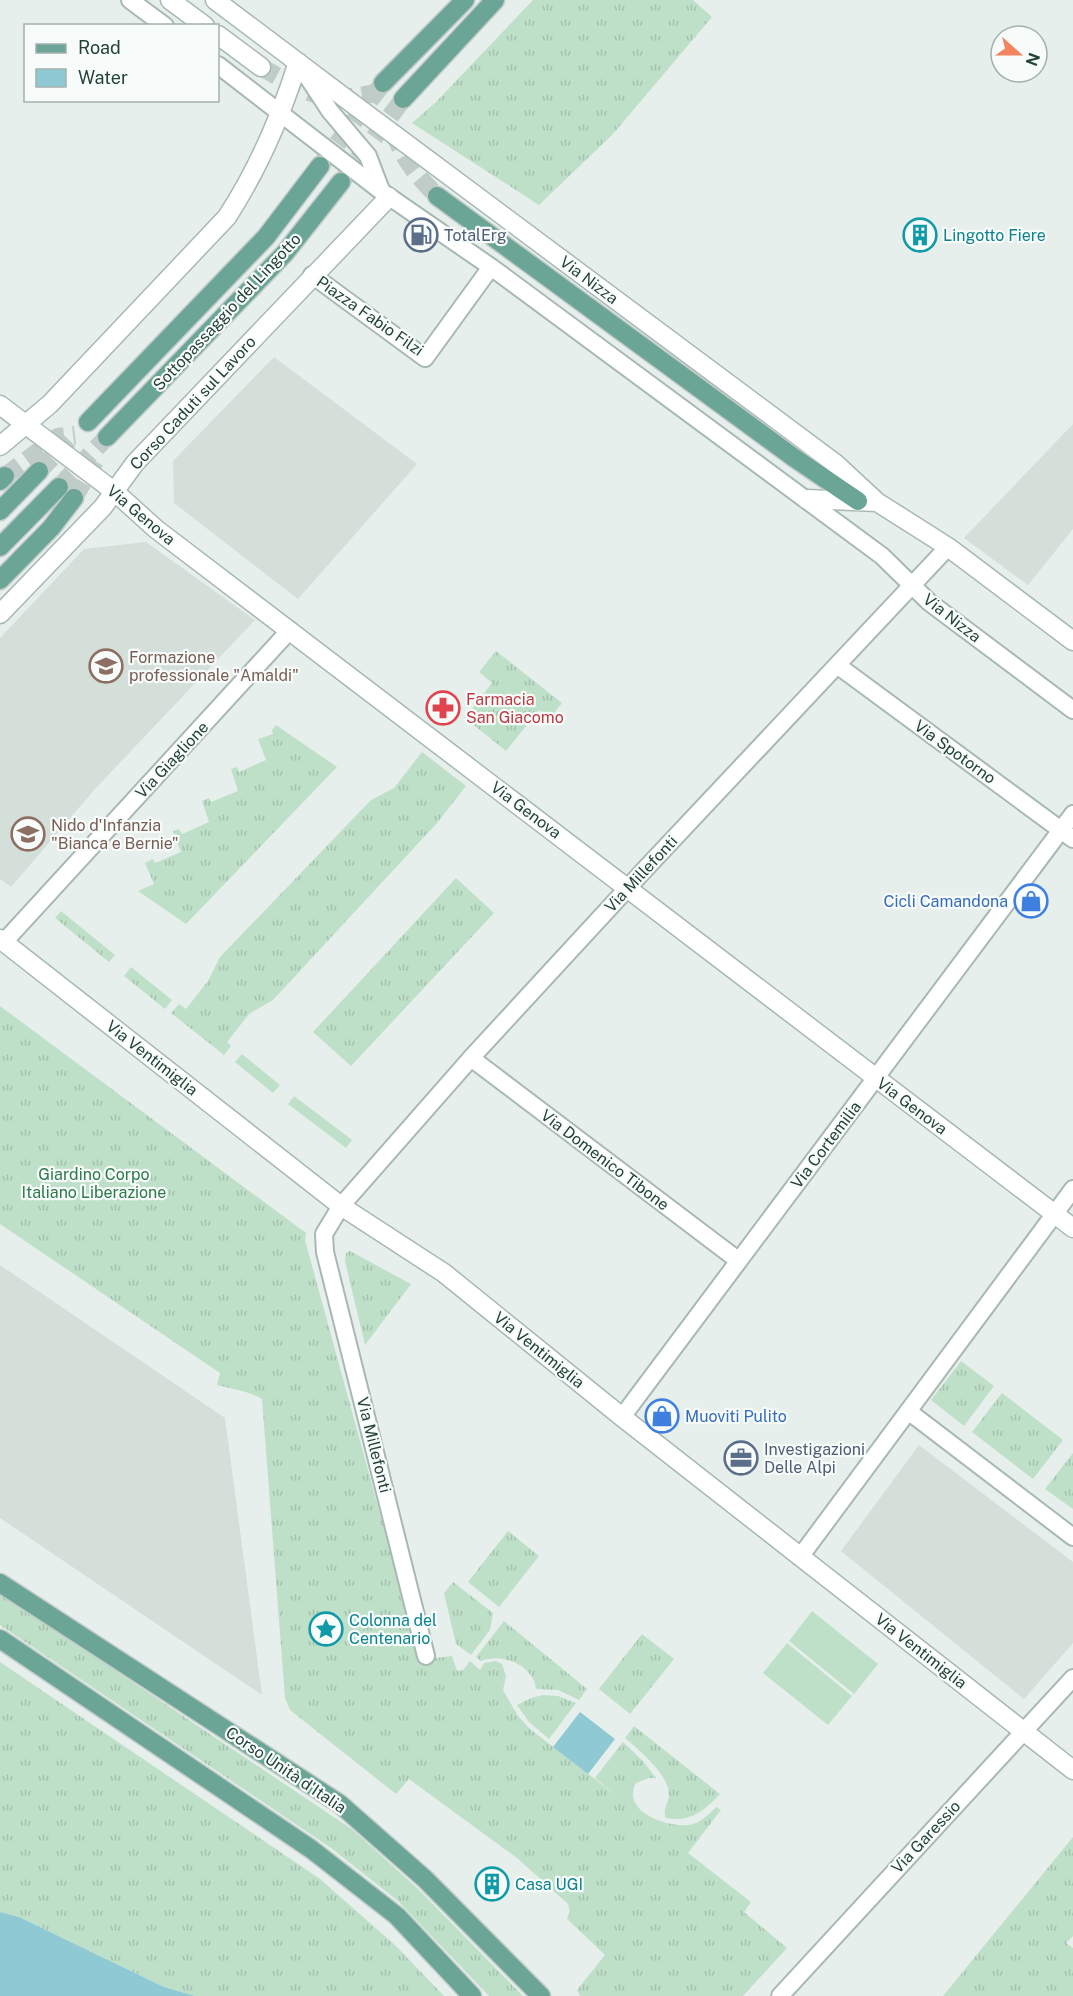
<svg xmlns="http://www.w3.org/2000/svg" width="1073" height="1996" font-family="'Public Sans',sans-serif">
<defs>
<pattern id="grass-tufts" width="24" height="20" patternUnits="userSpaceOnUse" patternTransform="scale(1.5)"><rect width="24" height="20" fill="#bfe0c8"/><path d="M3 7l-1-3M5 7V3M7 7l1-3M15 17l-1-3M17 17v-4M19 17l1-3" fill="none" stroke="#a4c1ad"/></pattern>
</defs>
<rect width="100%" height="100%" fill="#e6efeb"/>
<path fill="#d4dfda" d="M274,357L417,464L298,599L174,503L173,461Z
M1073,424V529L1028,585L964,538Z
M146,542L255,620L95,789L11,887L0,879V638L84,549Z
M0,1265L225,1418L262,1695L0,1518Z
M919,1445L1073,1562V1643L1024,1699L841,1551Z"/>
<path fill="url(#grass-tufts)" d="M533,0H693L712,17L613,134L539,205L412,123L436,102Z
M496,651L562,703L550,718L539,710L506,751L465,718L492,683L479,672Z
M276,725L337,767L186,924L138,891L154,884L145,863L153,859L155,863L181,852L173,831L179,829L182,834L209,822L202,801L209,798L211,802L238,791L231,769L237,767L239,772L266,760L258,739L273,734L272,730Z
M422,752L466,786L437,823L273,1000L249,1014L227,1042L231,1046L224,1055L171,1013L179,1004L186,1009L208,981L220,957L371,800L394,788Z
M456,878L494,913L351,1066L313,1032Z
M61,911L115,955L109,962L55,918Z
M131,967L172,1000L165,1009L124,976Z
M0,1006L306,1233L305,1240L420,1660L452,1656L457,1671L463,1670L470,1661L480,1670L484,1663L496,1661L502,1664L506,1676L503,1690L518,1716L530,1729L618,1797L595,1778L623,1742L643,1761L656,1778H649L636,1783C620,1811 668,1828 689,1825C701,1823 708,1815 716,1807L721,1810L688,1853L751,1902L744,1912L787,1948L743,1996H580L577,1990L605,1955L567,1919L570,1912L568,1904L517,1858L409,1779L396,1794L290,1710L285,1698L262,1399C249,1391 232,1389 217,1385L220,1373L0,1224Z
M242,1054L280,1085L273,1093L235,1062Z
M294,1096L352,1140L346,1148L288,1104Z
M350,1251L411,1284L365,1345L345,1261L346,1253Z
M961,1361L994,1386L964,1426L931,1400Z
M1002,1393L1063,1440L1033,1479L972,1432Z
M1073,1453V1509L1045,1489Z
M508,1531L539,1556L499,1607L468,1582Z
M453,1582L493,1613L490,1630L471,1655L456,1644L444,1593Z
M0,1593L353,1830L416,1887L523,1996H489L398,1901L331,1848L0,1625Z
M504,1621L587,1689L579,1700L558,1690L536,1689C534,1666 502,1652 481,1661L476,1657Z
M642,1634L674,1659L630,1714L599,1689Z
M0,1662L320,1879L396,1946L444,1996H195L164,1987L19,1917L0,1912Z
M543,1695L558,1696L576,1703L549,1739L529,1722L517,1705L531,1698Z
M634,1726L720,1794C705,1810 690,1823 666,1818C662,1809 669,1803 669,1794C669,1775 639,1750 625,1738Z
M1073,1837V1936L1066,1943L1073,1948V1996H943Z"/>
<path fill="#bfe0c8" d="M0,1028L15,1037L0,1060Z
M812,1611L878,1664L854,1694L789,1641Z
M787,1643L852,1696L828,1725L763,1673Z"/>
<path fill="#8ec9d4" d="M580,1712L615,1739L588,1774L553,1747Z
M0,1912L19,1917L164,1987L195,1996H0Z"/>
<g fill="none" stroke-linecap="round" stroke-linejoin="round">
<path stroke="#bfccc8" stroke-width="18" stroke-dasharray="18 9" stroke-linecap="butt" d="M261,67C307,93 321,105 375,93"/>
<path stroke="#bfccc8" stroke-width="18" stroke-dasharray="18 9" stroke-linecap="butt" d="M394,131C401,157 418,177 437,196
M321,165L383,83
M342,181L403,99
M39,471L69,440
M5,476L58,437L75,435
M59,487L107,437
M74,498L95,461"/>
<g stroke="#a8b8b2" stroke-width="20">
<path id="minor" d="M130,0L165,26
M218,65L381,191L491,267L882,556L929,602L1073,710
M301,67L330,111L368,156L381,190
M312,275L425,358L491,267
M837,665L1073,839
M4,942L290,630
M471,1058L739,1261
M908,1411L1073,1537
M622,1417L1073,814
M800,1557L1073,1189
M426,1656L325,1252L324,1234L341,1206L471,1058L648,866L948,547
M780,1996L1073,1678"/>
</g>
<g stroke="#a8b8b2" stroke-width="21">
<path id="tertiary" d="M170,0L205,26
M215,0L357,107
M218,35L261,67
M404,142L836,464L877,502
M0,405L115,492L156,529L1073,1228
M0,446L50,404L227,217C258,169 281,116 298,62
M806,499L877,502L948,547L1073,641
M0,614L103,507L135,463L389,197
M0,939L341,1206L444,1273L622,1417L1073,1770"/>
</g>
<g stroke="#c2cac8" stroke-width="21">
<path id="primary" d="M383,83L465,0
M403,99L495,0
M437,196L793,457L858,501
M88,422L266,237L320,166
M107,437L285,253L341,182
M0,481L5,476
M0,511L39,471
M0,547L59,487
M0,580L51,528L74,498
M0,1583L340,1804L425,1879L541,1996
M0,1639L311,1849L397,1916L472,1996"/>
</g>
<use href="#minor" stroke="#fff" stroke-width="16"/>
<use href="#tertiary" stroke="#fff" stroke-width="18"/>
<use href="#primary" stroke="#6aa596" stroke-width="18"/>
<g stroke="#a8b8b2" stroke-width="21" stroke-linecap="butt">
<path id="tertiary-bridge" d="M357,107L404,142"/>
</g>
<use href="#tertiary-bridge" stroke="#fff" stroke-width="18"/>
</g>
<defs>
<g id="fuel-ring" transform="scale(1.725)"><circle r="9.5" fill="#f7fbf9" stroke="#5c6f8a" stroke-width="1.5"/><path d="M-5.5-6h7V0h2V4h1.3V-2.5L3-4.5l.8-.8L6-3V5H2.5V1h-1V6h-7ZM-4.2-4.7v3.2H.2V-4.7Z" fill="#5c6f8a"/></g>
<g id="building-ring" transform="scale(1.725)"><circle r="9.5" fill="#f7fbf9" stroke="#0f9aa8" stroke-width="1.5"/><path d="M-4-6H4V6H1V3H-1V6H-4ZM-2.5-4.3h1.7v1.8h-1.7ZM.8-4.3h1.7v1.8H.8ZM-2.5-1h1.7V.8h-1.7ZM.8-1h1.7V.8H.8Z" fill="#0f9aa8"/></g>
<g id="school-ring" transform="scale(1.725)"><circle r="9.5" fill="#f7fbf9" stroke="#8d6e63" stroke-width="1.5"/><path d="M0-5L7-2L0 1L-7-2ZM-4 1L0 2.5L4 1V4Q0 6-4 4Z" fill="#8d6e63"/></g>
<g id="pharmacy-ring" transform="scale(1.725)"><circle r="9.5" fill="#f7fbf9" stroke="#e0444e" stroke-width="1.5"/><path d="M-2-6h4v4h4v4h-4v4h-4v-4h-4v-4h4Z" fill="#e0444e"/></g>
<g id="shop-ring" transform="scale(1.725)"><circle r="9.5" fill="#f7fbf9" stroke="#3f7fe0" stroke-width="1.5"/><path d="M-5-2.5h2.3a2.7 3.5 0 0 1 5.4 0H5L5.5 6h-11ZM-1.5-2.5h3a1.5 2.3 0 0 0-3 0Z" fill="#3f7fe0"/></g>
<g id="office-ring" transform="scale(1.725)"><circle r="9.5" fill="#f7fbf9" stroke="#5c6f8a" stroke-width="1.5"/><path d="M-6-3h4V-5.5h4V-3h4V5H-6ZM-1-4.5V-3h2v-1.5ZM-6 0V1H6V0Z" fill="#5c6f8a"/></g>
<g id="sight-ring" transform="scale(1.725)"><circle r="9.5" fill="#f7fbf9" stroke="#0f9aa8" stroke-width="1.5"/><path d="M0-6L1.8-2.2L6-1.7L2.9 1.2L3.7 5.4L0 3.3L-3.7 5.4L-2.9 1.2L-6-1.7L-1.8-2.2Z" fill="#0f9aa8"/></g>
</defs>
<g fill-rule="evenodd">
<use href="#fuel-ring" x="421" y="235"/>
<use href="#building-ring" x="920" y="235"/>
<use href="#school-ring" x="106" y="666"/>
<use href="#pharmacy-ring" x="443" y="708"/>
<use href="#school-ring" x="28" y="834"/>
<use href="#shop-ring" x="1031" y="901"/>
<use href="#shop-ring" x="662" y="1416"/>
<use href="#office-ring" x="741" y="1458"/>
<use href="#sight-ring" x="326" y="1629"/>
<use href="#building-ring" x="492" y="1884"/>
</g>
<g text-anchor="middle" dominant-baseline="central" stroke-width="4.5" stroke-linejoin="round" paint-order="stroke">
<g font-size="16" fill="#4e5e75" stroke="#f7fbf9" text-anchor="start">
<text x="444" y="235">TotalErg</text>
<text x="764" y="1449">Investigazioni<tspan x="764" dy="18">Delle Alpi</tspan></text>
</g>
<g font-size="16" fill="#0d838f" stroke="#f7fbf9" text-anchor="start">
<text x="943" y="235">Lingotto Fiere</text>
<text x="349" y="1620">Colonna del<tspan x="349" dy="18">Centenario</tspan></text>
<text x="515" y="1884">Casa UGI</text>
</g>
<g font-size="16" fill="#24423a" stroke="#f7fbf9">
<text transform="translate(589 280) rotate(37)">Via Nizza</text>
<text transform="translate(227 312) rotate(-47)">Sottopassaggio del Lingotto</text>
<text transform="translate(370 316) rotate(35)">Piazza Fabio Filzi</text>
<text transform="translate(193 403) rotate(-47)">Corso Caduti sul Lavoro</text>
<text transform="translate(141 515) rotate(40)">Via Genova</text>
<text transform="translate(952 618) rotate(38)">Via Nizza</text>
<text transform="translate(955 752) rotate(36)">Via Spotorno</text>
<text transform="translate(172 760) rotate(-47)">Via Giaglione</text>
<text transform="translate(526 810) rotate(37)">Via Genova</text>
<text transform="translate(641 874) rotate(-47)">Via Millefonti</text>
<text transform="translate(152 1058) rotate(38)">Via Ventimiglia</text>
<text transform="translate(912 1106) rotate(37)">Via Genova</text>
<text transform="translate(826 1145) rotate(-53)">Via Cortemilia</text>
<text transform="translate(605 1160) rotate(37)">Via Domenico Tibone</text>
<text transform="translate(539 1350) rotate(39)">Via Ventimiglia</text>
<text transform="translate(374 1445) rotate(76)">Via Millefonti</text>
<text transform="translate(921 1651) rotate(38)">Via Ventimiglia</text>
<text transform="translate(286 1770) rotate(34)">Corso Unità d'Italia</text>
<text transform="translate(926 1837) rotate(-47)">Via Garessio</text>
</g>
<g font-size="16" fill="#785e54" stroke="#f7fbf9" text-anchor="start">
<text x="129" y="657">Formazione<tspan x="129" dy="18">professionale "Amaldi"</tspan></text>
<text x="51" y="825">Nido d'Infanzia<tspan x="51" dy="18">"Bianca e Bernie"</tspan></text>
</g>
<g font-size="16" fill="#be3a42" stroke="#f7fbf9" text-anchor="start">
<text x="466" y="699">Farmacia<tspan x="466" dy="18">San Giacomo</tspan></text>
</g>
<g font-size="16" fill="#366cbe" stroke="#f7fbf9" text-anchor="end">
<text x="1008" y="901">Cicli Camandona</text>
<text x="685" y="1416" text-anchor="start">Muoviti Pulito</text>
</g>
<g font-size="16" fill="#2d7a4b" stroke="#f7fbf9">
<text x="94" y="1174">Giardino Corpo<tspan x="94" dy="18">Italiano Liberazione</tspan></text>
</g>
</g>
<rect x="24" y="24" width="195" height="78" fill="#f7fbf9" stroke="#a3b1ad" stroke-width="1.5"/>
<rect x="36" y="44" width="30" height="9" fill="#6aa596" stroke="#a3b1ad" stroke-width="1.5"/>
<text x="78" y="54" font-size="18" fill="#24423a">Road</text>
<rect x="36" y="69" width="30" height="18" fill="#8ec9d4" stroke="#a3b1ad" stroke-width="1.5"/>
<text x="78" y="84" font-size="18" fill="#24423a">Water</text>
<g transform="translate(1019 54) rotate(111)"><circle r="28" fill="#f7fbf9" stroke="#a3b1ad" stroke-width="1.5"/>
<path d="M0-4.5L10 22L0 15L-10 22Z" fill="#f4845f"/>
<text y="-9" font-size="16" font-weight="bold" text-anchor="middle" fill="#24423a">N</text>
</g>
</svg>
